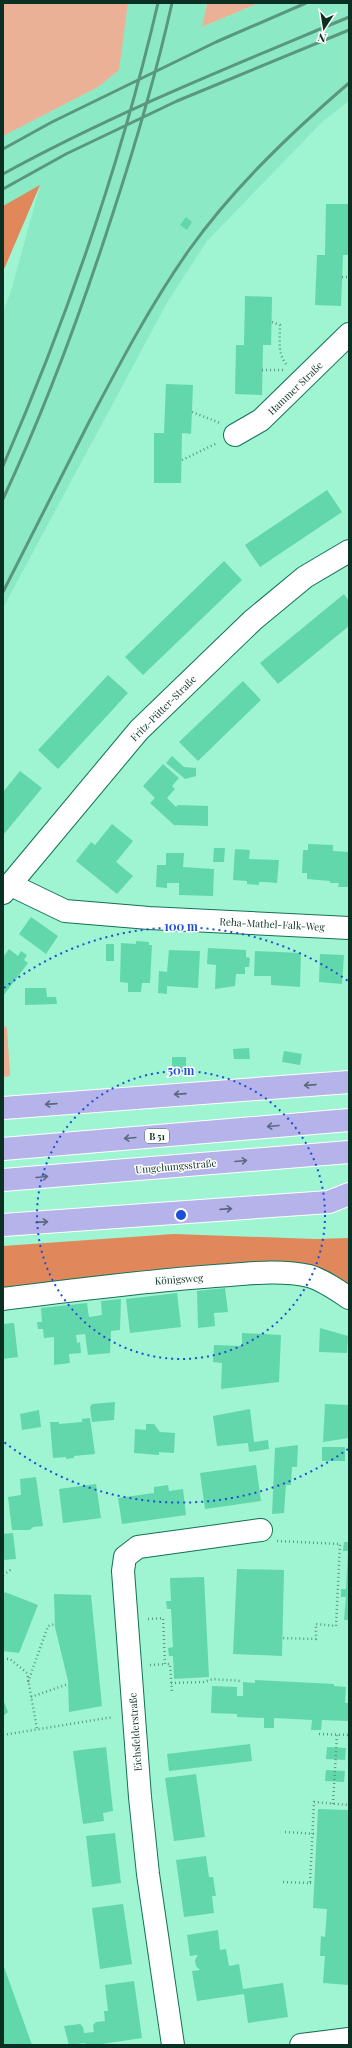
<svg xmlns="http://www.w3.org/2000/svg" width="352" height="2048" font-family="'Playfair Display',serif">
<rect width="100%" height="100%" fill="#9ff4d1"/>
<path fill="#8beac5" d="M128,3H206L203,27L259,3H349V101L323,121L207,241L168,301L3,608V311L11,291L40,186L3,206V136L98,87L118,70Z"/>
<path fill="#eab196" d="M3,3H128L119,70L98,87L3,136Z
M207,3H259L202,27Z
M3,1025L7,1028L10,1076L3,1077Z"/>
<path fill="#e0875b" d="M40,185L5,267L3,270V206Z
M174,1234L315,1239L349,1238V1287L324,1273L3,1292V1246Z"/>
<path fill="#62d7ac" d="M326,204H349V255H343L341,306L315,305L317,255H325Z
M186,217L192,222L187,230L180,225Z
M245,296L272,297L271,345H263L262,395L235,394L236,345H244Z
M166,384L193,385L191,434L182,433L181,483H154V433H164Z
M327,490L342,512L260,567L245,545Z
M224,561L242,580L143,675L125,657Z
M344,594L349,601V626L278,684L260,663Z
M108,675L128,693L58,769L38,750Z
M243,681L261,700L198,761L179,742Z
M172,756L184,767L196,768V776L185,779L166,763Z
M163,764L179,778L172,786L175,789L167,798L176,807L178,805L208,806V826L174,825L150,803L155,798L143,786Z
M20,771L42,788L4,834L3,792Z
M112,824L133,841L116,862L133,876L117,894L76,861L91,842L95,845Z
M308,844L333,845V851L349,852V887H338L339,883H330V881L307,879V873H302L303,850H308Z
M214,848H225L224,862H213Z
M235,849L250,850L249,859L279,860L277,883L265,882H259V885L247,884V881L233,880Z
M166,853H184L183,867L214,869L213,896L179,895V883H167V888L156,887L157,865H166Z
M31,917L58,936L46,954L19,934Z
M136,941L149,942V945H152L150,983H142L141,992H128V983L120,982L121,943L136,944Z
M106,944H114V961H106Z
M208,948L246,950V957L250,958L249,967H245V974H236L235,986L215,989L216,965L207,964Z
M9,949L18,956L21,951L27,955L24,960L28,963L3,996V957Z
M169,950L200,951L198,988L167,986V994L158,993L159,971L167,972Z
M255,951L301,953L300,987L271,985V976H254Z
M320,954L344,955L342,984L319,982Z
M25,988H46L47,997H56L57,1004L25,1005Z
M249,1048L250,1059H234L233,1049Z
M284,1051L302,1054L300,1065L282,1062Z
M172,1057H186V1070H172Z
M225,1288L228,1312L214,1313L215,1326L198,1328L197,1291Z
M177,1293L181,1327L130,1333L126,1299Z
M121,1299L120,1330L111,1331L110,1353L88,1355L85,1334L76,1335L77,1343L80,1342L81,1353L69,1354L70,1363L54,1365V1337L44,1338L43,1329H38L37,1322H42L41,1308L87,1303L89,1317L102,1315L101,1301Z
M14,1323L18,1357L3,1359V1324Z
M320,1328L348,1336L347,1353L319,1352Z
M242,1333L281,1335L279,1382L221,1389L222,1363L213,1362L214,1345L242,1346Z
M115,1402L114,1420L92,1422L90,1407L92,1404Z
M325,1404L349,1405V1438L323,1442Z
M250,1409L254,1442L268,1440L269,1449L249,1452L248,1443L217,1446L213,1416Z
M39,1410L41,1427L22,1430L20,1414Z
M90,1418L95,1454L74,1456V1458L66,1459V1457L53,1458L50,1422H59V1424L82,1422V1419Z
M146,1424H154L160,1432L175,1433L174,1453L159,1452V1455L134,1453L135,1429L146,1430Z
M298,1445L297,1467H292L291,1485H286L284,1513L272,1514L275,1448Z
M322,1447H345V1461H322Z
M256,1465L261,1501L205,1509L200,1473Z
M36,1477L43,1526L33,1527L30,1530H12L8,1497L21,1495L20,1479Z
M96,1484L101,1518L63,1523L59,1489Z
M168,1485L169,1491L183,1489L186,1515L122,1524L118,1498L154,1493V1487Z
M13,1533L16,1559L3,1560V1534Z
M344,1542H349V1620H344L346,1597H341V1589H346L348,1551H343Z
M237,1569L284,1570L282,1656L233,1654Z
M204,1577L209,1677L174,1679L173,1656H169L168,1648L173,1647L171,1609H167L166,1601H171L170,1578Z
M5,1592L38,1605L19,1653L3,1651V1595Z
M54,1594L91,1595L102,1706L69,1712L68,1681L55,1627Z
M255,1680L334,1684V1686L346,1687L345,1703H349L348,1721L322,1720L321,1730H311L312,1720L274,1718V1728H264V1718L237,1717V1714L211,1713L212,1686L237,1687V1696H243V1682L255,1683Z
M3,1699L8,1712L3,1716Z
M250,1744L252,1761L169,1771L167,1754Z
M106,1747L113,1811L103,1813L104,1821L83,1824L73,1751Z
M327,1747L346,1748L345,1760L326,1759Z
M326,1770L345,1771L344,1782L325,1781Z
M196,1774L205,1837L174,1841L165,1778Z
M318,1809L349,1810V1985L323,1983L325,1956H320L321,1936L325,1937L327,1909L313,1908Z
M115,1833L121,1883L92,1887L86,1836Z
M206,1856L209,1877H213L216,1896H212L214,1913L184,1917L176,1860Z
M123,1904L132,1964L100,1969L92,1908Z
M218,1930L220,1950L226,1949L229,1966L239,1964L243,1989L283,1983L288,2017L248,2023L244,1994L197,2001L192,1971L200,1970L196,1966L195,1960L198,1955L190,1956L187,1935Z
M3,1964L32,2045H3Z
M134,1981L142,2038L95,2045H85V2043L69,2045L64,2026L80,2024L83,2027L84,2033L94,2032L93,2025L96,2022L105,2021L104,2011H108L105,1985Z"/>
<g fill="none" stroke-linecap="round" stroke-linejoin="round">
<g stroke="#127255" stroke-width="24">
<path id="minor" d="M235,435L261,420L349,334
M9,884L65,911L149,918L349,928
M3,893L139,730L253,620L305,577L349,551
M3,1299C74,1290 144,1281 215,1276C245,1274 280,1269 309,1276C323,1280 337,1290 349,1298
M173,2045L148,1874L140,1797L123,1571L125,1557L138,1547L261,1530
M301,2045L349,2039"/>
</g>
<g stroke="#fff" stroke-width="24">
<path id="trunk" d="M3,1108L349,1082
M3,1149L349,1120
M3,1180L349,1152
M3,1225L329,1202L349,1194"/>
</g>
<path stroke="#5c9b82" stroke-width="2.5" stroke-dasharray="1 3" stroke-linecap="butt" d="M342,277H349
M272,322L280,325C280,339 277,354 287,365
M262,370H283
M192,412L220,423
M182,460L217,443
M277,1541L340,1544L336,1626L316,1624V1639L282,1638
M3,1575L12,1569
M148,1619L163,1618L165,1664H170L172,1693
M3,1659H10L27,1673L37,1729
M150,1665L165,1664
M28,1682L48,1626L55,1624
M171,1683L204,1682L213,1679L241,1681
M31,1697L68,1684
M319,1734L349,1735
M3,1735L113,1717
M333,1804L337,1735
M285,1832L317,1834
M283,1882L310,1883L314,1802L349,1805
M310,1883H314"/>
<use href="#minor" stroke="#fff" stroke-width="22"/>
<use href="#trunk" stroke="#b6b2ea" stroke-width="22"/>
<path stroke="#59977e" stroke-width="3" d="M3,149L52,122L216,42L306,3
M3,174C114,113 232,66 349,17
M3,189L66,154L177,101L349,30
M3,466C68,316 121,162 158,3
M3,499C46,407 81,312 112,216C135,146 156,75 172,3
M3,592C31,536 60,479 89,422C120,363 151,304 189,250C234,187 291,133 349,83"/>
</g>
<defs><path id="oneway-shaft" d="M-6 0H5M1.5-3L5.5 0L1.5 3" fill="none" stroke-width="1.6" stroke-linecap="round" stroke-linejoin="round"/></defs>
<g stroke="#586a7d">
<use href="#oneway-shaft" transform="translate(310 1085) rotate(176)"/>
<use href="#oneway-shaft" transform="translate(180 1094) rotate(176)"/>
<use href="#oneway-shaft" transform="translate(51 1104) rotate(176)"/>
<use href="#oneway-shaft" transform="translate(273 1126) rotate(175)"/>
<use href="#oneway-shaft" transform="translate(130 1138) rotate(175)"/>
<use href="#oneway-shaft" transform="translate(241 1161) rotate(-5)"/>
<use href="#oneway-shaft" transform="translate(42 1177) rotate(-5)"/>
<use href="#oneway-shaft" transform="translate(226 1209) rotate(-4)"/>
<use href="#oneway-shaft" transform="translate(42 1222) rotate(-4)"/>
</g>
<g fill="none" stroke="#1d4ed8" stroke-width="2" stroke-dasharray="2 4">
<circle cx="181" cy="1215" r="144"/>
<path d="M348 1449A288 288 0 0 1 4 1442M4 988A288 288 0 0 1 348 981"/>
</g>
<g text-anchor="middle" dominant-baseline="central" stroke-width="3" stroke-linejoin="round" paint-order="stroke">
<rect fill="#fff" stroke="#546e65" stroke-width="1" x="145" y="1129" width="24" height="14" rx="3"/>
<g font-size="9" font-weight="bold" fill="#0b3023">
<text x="157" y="1136">B 51</text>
</g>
<g font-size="10" fill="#0b3023" stroke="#fff">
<text transform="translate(295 388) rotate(-44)">Hammer Straße</text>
<text transform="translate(163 708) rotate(-45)">Fritz-Pütter-Straße</text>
<text transform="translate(272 924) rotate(3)">Reha-Mathel-Falk-Weg</text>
<text transform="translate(176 1166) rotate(-5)">Umgehungsstraße</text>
<text transform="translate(179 1279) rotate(-4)">Königsweg</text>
<text transform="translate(135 1732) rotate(-94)">Eichsfelderstraße</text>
</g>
</g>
<circle cx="181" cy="1215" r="6" fill="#1d4ed8" stroke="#fff" stroke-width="2"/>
<g font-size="12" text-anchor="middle" font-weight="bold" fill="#1d4ed8" stroke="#fff" stroke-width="3" stroke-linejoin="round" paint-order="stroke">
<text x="181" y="931">100 m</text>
<text x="181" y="1075">50 m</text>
</g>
<rect width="352" height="2048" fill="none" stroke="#0b3023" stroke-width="8"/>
<g transform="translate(324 28) rotate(192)" stroke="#ffffff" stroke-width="3" paint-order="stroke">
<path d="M0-3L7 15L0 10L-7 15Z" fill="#0b3023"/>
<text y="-6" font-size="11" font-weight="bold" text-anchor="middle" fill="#0b3023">N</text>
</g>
</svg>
